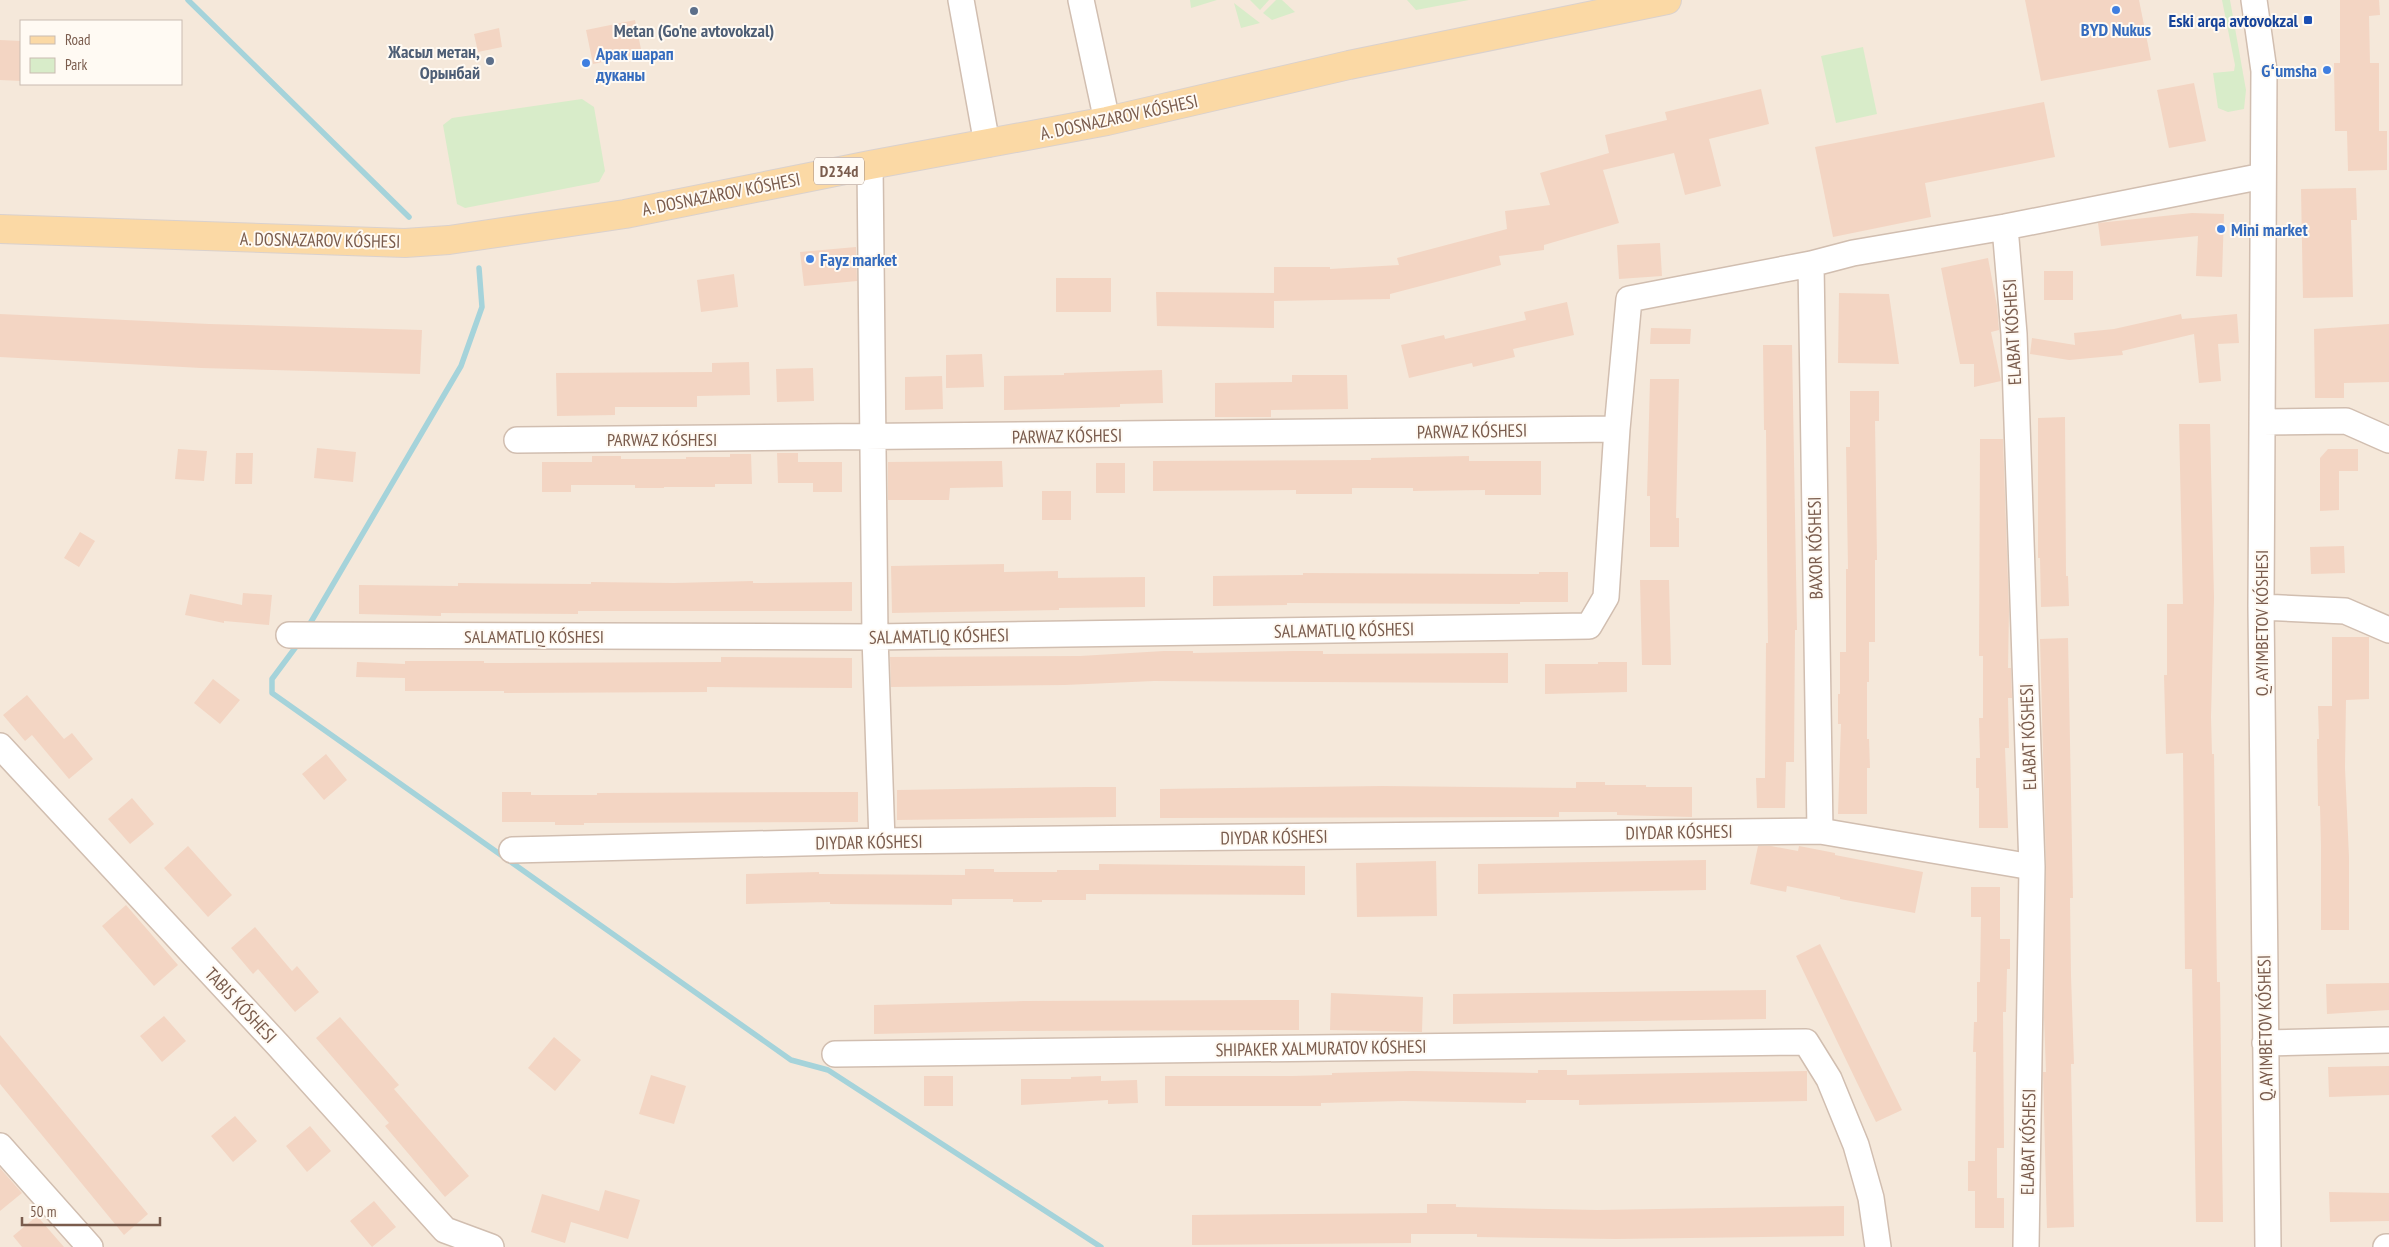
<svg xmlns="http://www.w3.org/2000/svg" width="2389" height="1247" font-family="'PT Sans Narrow',sans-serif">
<rect width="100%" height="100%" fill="#fdf6ec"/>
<path fill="#f5e8da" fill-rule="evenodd" d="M0,0H2389V1247H0ZM21,21H181V84H21Z"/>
<path fill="#d8ecc9" d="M1190,0H1217L1191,8Z
M1250,0H1269L1260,10Z
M1276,0H1282L1295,12L1272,20L1263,13Z
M1407,0H1469L1416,10Z
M2222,0H2230L2246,90L2244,109L2228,112L2218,108L2213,73L2234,71L2235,65Z
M1234,3L1260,23L1241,28Z
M1863,47L1877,114L1836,123L1821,56Z
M582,99L594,107L605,171L599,182L465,208L457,204L443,125L452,118Z"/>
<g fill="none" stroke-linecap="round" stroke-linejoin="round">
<path stroke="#a5d3da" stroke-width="5.5" d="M188,0L409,217
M308,627L461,366L482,307L479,268
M298,644L272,679V693L791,1060L828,1070L1101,1247"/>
</g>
<path fill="#f3d5c3" d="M2025,0H2139L2151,60L2041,81Z
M2340,0H2379L2380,15L2369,16L2370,63H2379V131H2387V170L2348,171L2347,131H2335L2334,63H2340Z
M635,20L642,54L593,64L586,30Z
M499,28L502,47L478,52L474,34Z
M0,40L21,41V81L0,80Z
M2194,83L2206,141L2169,148L2157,90Z
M1761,89L1769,124L1709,139L1721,186L1685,195L1674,153L1603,170L1619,223L1544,245V250L1499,256L1501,265L1390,294V299L1274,301V267H1330V269L1399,265L1397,258L1507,229L1505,211L1550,205L1540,173L1609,153L1605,135L1667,120L1665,112Z
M2044,102L2055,157L1925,183L1931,217L1833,237L1815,147Z
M2356,188L2357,220H2351L2353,297L2303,298L2301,189Z
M2192,213L2224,214L2222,277L2196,276L2198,236L2101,246L2098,223Z
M1660,243L1662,276L1619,279L1617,245Z
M856,247L857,281L804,286L800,252Z
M1988,258L1997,306L1999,330L1991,332L2001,381L1974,387V364H1960L1941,268Z
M2044,271H2073V300H2044Z
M734,274L738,307L701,312L697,280Z
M1056,278H1111V312H1056Z
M1156,292L1274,293V328L1157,326Z
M1839,293L1889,294L1899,364L1838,363Z
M1567,302L1574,335L1513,349L1515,357L1473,367L1472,363L1409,378L1401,345L1444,335L1445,339L1526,320L1524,312Z
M0,314L209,324L422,330L420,374L201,368L0,357Z
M2181,314L2182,319L2237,314L2239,343L2218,344L2221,381L2199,383L2194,334L2122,351L2123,355L2069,360L2030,354L2032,338L2075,345L2074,333L2114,329Z
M2389,324V382L2344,383V398H2315L2314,329Z
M1651,328L1691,329L1690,344H1650Z
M1763,345H1792L1797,630H1795L1794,762H1786L1785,808H1757L1756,778H1765L1766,643H1768L1766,430H1764Z
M982,354L984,387L946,388V355Z
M749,362L750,395L697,396V407H615V415L557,416L556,373L712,372V363Z
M813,368L814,401L777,402L776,369Z
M1162,370L1163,403L1120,404V407L1004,410V376L1064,375V373Z
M1292,375H1347L1348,409L1271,410V417H1215V383L1292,382Z
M942,376L943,409L905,410V377Z
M1650,379H1679L1676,518H1679V547H1650V496H1647Z
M1850,391H1879V421H1875L1877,560H1875V642H1869V682H1867V739H1869L1870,768H1867V814H1838L1841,724H1838V694H1840V652H1846V569H1848L1846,447H1850Z
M2065,417L2066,576H2068L2069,606L2041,607L2040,558H2038V418Z
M2179,424H2210L2214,598L2211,717L2212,754H2214L2217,982H2220L2223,1222H2196L2192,969H2185L2183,753L2166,754L2164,675H2167V604H2183Z
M1980,439H2003L2009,609L2008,668H2011L2012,698H2008L2009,748H2005L2008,828H1979V788H1976V758H1980L1979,718H1983V656H1979Z
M317,448L356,452L353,482L314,478Z
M178,449L207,451L204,481L175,479Z
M2328,449H2358V471H2339V510L2320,511V458Z
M236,453H253L252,484H235Z
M777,453H798V462H842V492H813V483H778Z
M730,454H751L752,484H715V487H664V488H635V485H571V492H542V462H592V456H621V459H686V457H730Z
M1469,456V461H1541V495H1485V490L1413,491V488H1352V494H1296V490L1153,491V461L1371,460V458Z
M1002,461L1003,487L950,488L949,500H888V462Z
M1096,463H1125V493H1096Z
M1042,491H1071V520H1042Z
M80,532L95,541L79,567L64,558Z
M2344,546L2345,573L2311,574L2310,547Z
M1004,564V572L1058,571V578L1145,577V607L1059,608V610L892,613L891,566Z
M1539,572H1568V602H1520V604L1287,603V605L1213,606V576L1303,575V573L1539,574Z
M1640,580H1669L1671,665H1642Z
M753,581V583L852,582V611H578V614L441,613V616L359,614V585L458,586V583L591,584V582L674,583Z
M243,593L272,595L269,625L224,621V623L185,615L190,594L242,605Z
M2332,637H2369V699L2346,700L2345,768L2349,857V930H2321V846L2320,806H2318L2317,739H2319L2318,706H2332Z
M2068,638L2073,898H2070L2071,976L2074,1064H2071L2074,1227L2047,1228L2043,1072H2046L2044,1017L2046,867L2040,639Z
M1164,651H1193V653L1294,651H1323V654L1508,653V683L1154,681L1065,685L891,687L890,657L1080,656Z
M721,657L852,658V688L707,687V692L504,693V691H405V678L356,677L357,662L405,664V661H484V663L721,662Z
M1598,662H1627V692L1545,694V664H1598Z
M213,679L240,700L220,724L194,703Z
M27,695L64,739L72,733L93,759L69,779L32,735L25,741L3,715Z
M326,754L347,780L324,800L302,774Z
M1576,782H1605V785H1646V787H1692V817L1617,815V812H1559V817L1160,818V789L1382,786L1576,788Z
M1087,787H1116V817L897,820V790Z
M502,792H531V795H597V793L858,792V822L584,823V825H555V822H502Z
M132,798L154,824L130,844L108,819Z
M188,846L232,895L208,917L164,868Z
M1758,846H1771L1798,851L1799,846L1835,853V855L1923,872L1915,913L1840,899V897L1787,886L1786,892L1750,884Z
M1706,860V890L1478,894V864Z
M1436,861L1437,916L1357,917L1356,863Z
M1099,864L1305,866V895L1086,894V900H1042V902H1013V899H952V905L830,904V902L746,904V874L819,872V874L965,875V869H994V872H1057V870H1099Z
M1971,887H2000V939H2010V969H2007L2006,1012H2003L2004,1148H1997V1198H2004V1228H1975V1191H1968V1161H1975L1976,1052H1973L1974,1022H1977V982H1980L1981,917H1971Z
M126,905L178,965L154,986L102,926Z
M255,927L292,971L297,966L319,992L295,1012L258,969L253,974L231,948Z
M1820,944L1902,1110L1876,1122L1796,956Z
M2389,983V1010L2327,1014L2326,984Z
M1766,990V1019L1453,1024V994Z
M1331,993L1423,997L1422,1032L1330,1030Z
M1299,1000V1030L1002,1031L874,1034V1005L1024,1001Z
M164,1016L186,1041L162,1062L140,1036Z
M340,1017L399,1085L394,1089L469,1176L445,1197L385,1126L389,1123L316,1038Z
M0,1035L148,1214L124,1235L0,1084Z
M554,1037L581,1060L555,1091L528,1068Z
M2389,1066V1095L2329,1097L2328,1067Z
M1538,1070H1567V1075L1807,1071V1101L1579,1105V1100H1526V1103L1403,1101L1321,1103V1106H1165V1076H1292L1332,1075V1073L1413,1071L1538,1073Z
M651,1075L686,1086L674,1124L639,1114Z
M924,1076H953V1106H924Z
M1101,1076V1081L1137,1080L1138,1103L1108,1104V1100L1021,1105V1079H1071V1077Z
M235,1116L257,1141L233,1162L211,1136Z
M310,1126L331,1151L307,1172L286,1146Z
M0,1168L22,1193L0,1211Z
M605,1190L640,1200L628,1239L571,1222L565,1243L531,1232L542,1194L599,1211Z
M2329,1192L2389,1193V1221L2330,1222Z
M374,1201L396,1227L372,1247L350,1221Z
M1427,1204H1456V1207L1597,1210L1844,1206V1236L1616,1239L1477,1237V1234H1411V1243L1192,1245V1215L1427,1213Z
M37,1216L64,1247H22L13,1236Z"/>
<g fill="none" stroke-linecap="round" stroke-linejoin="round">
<g stroke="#d1beb0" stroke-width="28">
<path id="minor" d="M961,0L987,144
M1081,0L1107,121
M2254,0L2264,71L2261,607L2268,1247
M870,165L875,637L882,841
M2005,227L2014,334L2032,867L2026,1247
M1811,264L1820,831
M2262,422L2346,421L2389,440
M517,440L1617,429
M2261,607L2345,611L2389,630
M289,635L875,637L1589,626L1606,597L1617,429L1629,299L1811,264L1853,253L2005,227L2263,176
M0,746L278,1045L445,1230L491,1247
M512,850L882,841L1820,831L2032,867
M2265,1043L2389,1040
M835,1054L1806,1042L1829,1079L1856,1145L1871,1198L1878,1247
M0,1146L90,1247
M2386,1247H2389"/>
</g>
<g stroke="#dad1cd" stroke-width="30">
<path id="major" d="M0,229L405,243L449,240L625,214L870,165L1107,121L1349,65L1667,0"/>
</g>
<use href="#minor" stroke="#fff" stroke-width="25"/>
<use href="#major" stroke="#fbd9a5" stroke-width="28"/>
</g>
<g fill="#3f7fe0" stroke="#fffaf3" stroke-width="2">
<circle cx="2116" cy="10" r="5"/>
<circle cx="586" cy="63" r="5"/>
<circle cx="2327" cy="70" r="5"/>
<circle cx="2221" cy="229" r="5"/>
<circle cx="810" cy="259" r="5"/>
</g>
<g fill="#5c6f8a" stroke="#fffaf3" stroke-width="2">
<circle cx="694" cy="11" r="5"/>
<circle cx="490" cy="61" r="5"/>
</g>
<rect fill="#1a4fb4" stroke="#fffaf3" stroke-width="2" x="2303" y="15" width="10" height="10" rx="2.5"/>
<g text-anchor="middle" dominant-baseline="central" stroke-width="4" stroke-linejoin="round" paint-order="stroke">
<rect fill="#fffaf3" stroke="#a28b7f" stroke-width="1" x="814" y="157.5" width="50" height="27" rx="4"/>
<g font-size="16" font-weight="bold" fill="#7a5c4d">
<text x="839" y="171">D234d</text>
</g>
<g font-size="18" font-weight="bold" fill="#164399" stroke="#fffaf3" text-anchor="end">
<text x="2298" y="20">Eski arqa avtovokzal</text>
</g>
<g font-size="18" font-weight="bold" fill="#366cbe" stroke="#fffaf3" text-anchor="start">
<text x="2116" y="29" text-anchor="middle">BYD Nukus</text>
<text x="596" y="53">Арак шарап<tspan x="596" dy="21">дуканы</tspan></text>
<text x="2317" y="70" text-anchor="end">Gʻumsha</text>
<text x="2231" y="229">Mini market</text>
<text x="820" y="259">Fayz market</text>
</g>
<g font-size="18" font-weight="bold" fill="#4e5e75" stroke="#fffaf3">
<text x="694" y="30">Metan (Go'ne avtovokzal)</text>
<text x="480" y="51" text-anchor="end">Жасыл метан,<tspan x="480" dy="21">Орынбай</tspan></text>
</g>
<g font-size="18" fill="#7a5c4d" stroke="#fffaf3">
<text transform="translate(1119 117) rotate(-12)">A. DOSNAZAROV KÓSHESI</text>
<text transform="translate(721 194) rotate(-11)">A. DOSNAZAROV KÓSHESI</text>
<text transform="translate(320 240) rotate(1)">A. DOSNAZAROV KÓSHESI</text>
<text transform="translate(2012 332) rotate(-93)">ELABAT KÓSHESI</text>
<text transform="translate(1472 431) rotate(-1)">PARWAZ KÓSHESI</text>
<text transform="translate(1067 436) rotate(-1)">PARWAZ KÓSHESI</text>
<text x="662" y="439">PARWAZ KÓSHESI</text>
<text transform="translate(1815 548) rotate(-91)">BAXOR KÓSHESI</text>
<text transform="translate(2261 623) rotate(-90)">Q. AYIMBETOV KÓSHESI</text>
<text transform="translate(1344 630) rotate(-1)">SALAMATLIQ KÓSHESI</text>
<text x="534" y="636">SALAMATLIQ KÓSHESI</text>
<text transform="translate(939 636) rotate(-1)">SALAMATLIQ KÓSHESI</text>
<text transform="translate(2028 737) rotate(-92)">ELABAT KÓSHESI</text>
<text transform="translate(1679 832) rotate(-1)">DIYDAR KÓSHESI</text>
<text transform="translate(1274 837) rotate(-1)">DIYDAR KÓSHESI</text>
<text transform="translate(869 842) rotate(-1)">DIYDAR KÓSHESI</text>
<text transform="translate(241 1005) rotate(47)">TABIS KÓSHESI</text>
<text transform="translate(2265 1028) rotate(-91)">Q. AYIMBETOV KÓSHESI</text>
<text transform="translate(1321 1048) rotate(-1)">SHIPAKER XALMURATOV KÓSHESI</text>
<text transform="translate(2028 1142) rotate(-89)">ELABAT KÓSHESI</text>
</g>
</g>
<rect x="20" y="20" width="162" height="65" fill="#fffaf3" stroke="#cabbb1"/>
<rect x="30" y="36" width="25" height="8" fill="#fbd9a5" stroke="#cabbb1"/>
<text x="65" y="45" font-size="15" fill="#7a5c4d">Road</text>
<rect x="30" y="58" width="25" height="15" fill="#d8ecc9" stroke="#cabbb1"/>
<text x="65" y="70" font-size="15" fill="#7a5c4d">Park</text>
<path d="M22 1217v8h138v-8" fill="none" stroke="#7a5c4d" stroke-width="2.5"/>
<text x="30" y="1217" font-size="15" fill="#7a5c4d" stroke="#fffaf3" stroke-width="4" paint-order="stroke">50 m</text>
</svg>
